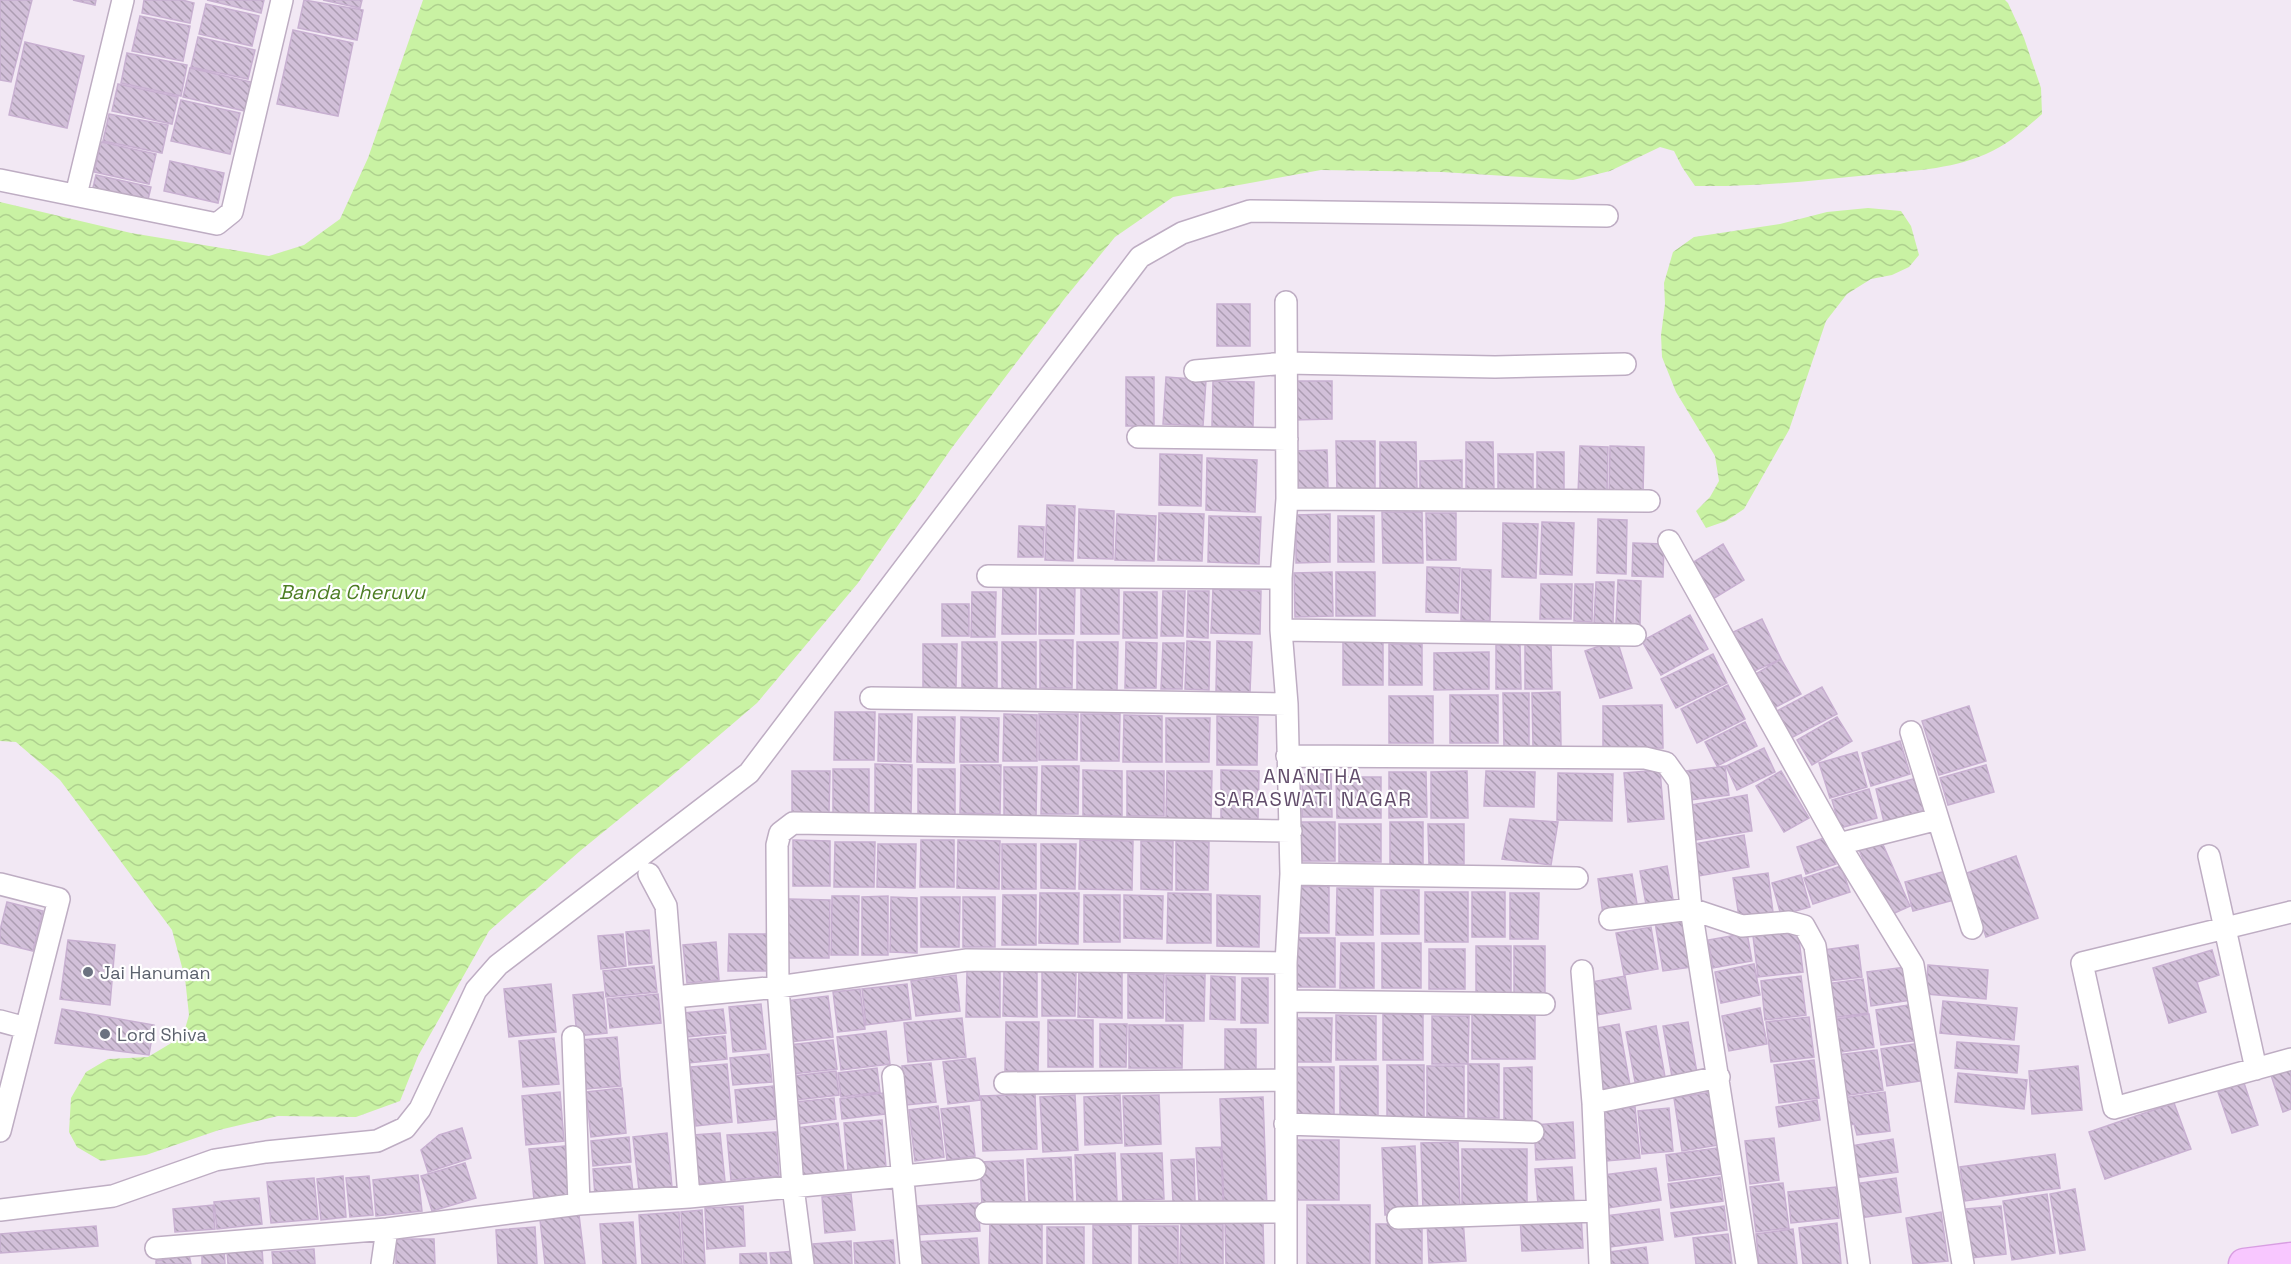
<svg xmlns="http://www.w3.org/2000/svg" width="2291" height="1264" font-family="'Space Grotesk',sans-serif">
<defs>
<pattern id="water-waves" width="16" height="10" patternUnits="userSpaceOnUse" patternTransform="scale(1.5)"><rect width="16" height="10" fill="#c9f2a3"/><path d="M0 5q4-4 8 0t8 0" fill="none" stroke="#aed08e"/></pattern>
<pattern id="building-back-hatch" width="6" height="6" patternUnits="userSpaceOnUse" patternTransform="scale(1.5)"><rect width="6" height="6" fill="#d2c0d9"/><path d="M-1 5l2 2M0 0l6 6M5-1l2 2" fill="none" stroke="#ac9db2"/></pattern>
</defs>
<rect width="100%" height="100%" fill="#f2e8f4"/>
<path fill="url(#water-waves)" d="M423,0H2005L2008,3L2024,38L2041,88L2042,114C2025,129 2008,145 1986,154C1950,170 1908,171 1869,175C1811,181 1753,187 1695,186L1682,167L1674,151L1660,147L1610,171L1573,180L1442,172L1321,170L1173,197L1115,237L1065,298L951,449L858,583L757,703L661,785L580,851L489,931L418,1056L400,1101L356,1117L278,1116L219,1130L146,1155L101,1161L77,1147L69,1132L71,1098L86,1072L108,1059L148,1057L183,1036L189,1015L185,978L172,930L60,780L16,742L0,741V202L131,233L269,256L304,245L340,219L368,158Z
M1868,208L1901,211L1911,226L1919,255L1909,267L1892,275L1871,279L1847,294L1826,321L1789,430L1744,509L1726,521L1706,528L1696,511L1710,497L1719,481L1715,456L1676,392L1662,357L1661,335L1665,304L1664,283L1673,252L1694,237L1780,224L1827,212Z"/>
<path fill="url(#building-back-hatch)" stroke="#c8b0d1" stroke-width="1.5" d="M0,0H32L11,82L0,80Z
M73,0H96L95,5Z
M144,0H182L194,3L190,23L142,13Z
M207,0H264L261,13Z
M304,0L363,10L357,40L298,28Z
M323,0H362L360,8Z
M206,4L259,16L252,46L199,34Z
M140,16L190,26L183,61L132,51Z
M293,30L353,43L338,116L277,104Z
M198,37L255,50L248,79L191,67Z
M25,42L84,56L67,128L9,115Z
M127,53L187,65L181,96L121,83Z
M190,68L251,82L245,111L183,97Z
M118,84L178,97L172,124L112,111Z
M181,100L240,113L230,154L171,141Z
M109,114L168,125L162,153L103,141Z
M101,142L156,154L149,184L94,172Z
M170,161L224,173L218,203L164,191Z
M96,175L151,187L146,208L91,196Z
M1217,304H1250V346H1217Z
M1126,377H1154V426H1126Z
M1166,377L1206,380L1203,426L1163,424Z
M1213,381L1254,382L1253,427L1212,426Z
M1293,381H1332V419L1294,420Z
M1336,441H1375V491L1337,492Z
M1380,442H1416L1417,490H1380Z
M1466,442H1493L1494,491L1466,492Z
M1580,446L1608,447L1607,494H1578Z
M1610,446L1644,447L1643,495L1609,494Z
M1327,450L1328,490L1293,491L1292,451Z
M1537,452H1564V492L1537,493Z
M1160,454L1202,455L1201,506L1159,505Z
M1498,454H1533V492H1498Z
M1207,458L1257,460L1255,512L1206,510Z
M1462,460V490H1420V461Z
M1047,505L1075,506L1073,561L1045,560Z
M1079,509L1114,511L1113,559L1078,558Z
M1382,512H1422L1423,563H1383Z
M1159,513L1204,514L1202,561L1158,560Z
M1426,513H1456V560H1427Z
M1117,514L1156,516L1154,561L1115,560Z
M1330,514V562L1296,563V515Z
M1209,516L1261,517L1259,564L1208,562Z
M1338,516H1374V562H1338Z
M1598,519L1627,520L1626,574L1597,573Z
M1542,522L1574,523L1572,575L1540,574Z
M1503,523L1538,524L1536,578L1502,577Z
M1019,526L1044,527L1043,557H1018Z
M1633,543L1664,544L1663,577L1632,576Z
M1723,544L1744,580L1708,602L1687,566Z
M1427,567L1460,568L1458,613L1426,612Z
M1462,569L1491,570L1490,621L1461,620Z
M1332,572L1333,616L1295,617L1294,573Z
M1336,572H1375V616H1336Z
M1618,580L1641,581L1640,625L1616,624Z
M1003,582H1036V634H1002Z
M1596,582H1614L1613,624L1594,623Z
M1081,583H1119V634H1081Z
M1040,584H1075L1074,634H1039Z
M1541,584H1572L1571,619H1540Z
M1575,584H1593L1592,622L1574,621Z
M1213,589L1261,591L1260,634L1211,633Z
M1163,591H1185L1183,636H1161Z
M1188,591H1209L1208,638L1187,637Z
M972,592H996L995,637H971Z
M1124,592H1157V638H1123Z
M942,604H969V636H942Z
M1690,615L1708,649L1661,675L1642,641Z
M1762,619L1781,659L1750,673L1731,633Z
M1040,640H1073L1072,688H1040Z
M1617,640L1632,688L1600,698L1585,651Z
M1187,641L1210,642L1209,690L1185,689Z
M1217,641L1252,642L1250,692L1216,691Z
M962,642H997V688L962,687Z
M1002,642H1036V689H1002Z
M1077,642H1118L1117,690H1077Z
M1126,642L1157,643L1156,688H1125Z
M1343,642H1383V685H1343Z
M1163,643H1184L1182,689H1161Z
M1525,643H1551L1552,689H1525Z
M923,644H957L956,688H923Z
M1389,644H1422V685H1389Z
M1520,644L1521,689H1496V645Z
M1489,652V689L1434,690V653Z
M1713,654L1727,683L1676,708L1661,679Z
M1781,659L1801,694L1772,709L1754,675Z
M1728,685L1745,719L1697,743L1681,709Z
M1822,687L1837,714L1791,738L1777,711Z
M1560,692L1561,746L1533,747L1532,693Z
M1503,693H1529V748H1504Z
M1450,695H1498V743H1450Z
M1389,696H1433V743H1389Z
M1662,705L1663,748L1603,749V706Z
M1969,706L1986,761L1939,775L1922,721Z
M835,712H875L874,760H834Z
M879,714H912L911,762L878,761Z
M1004,714L1037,715V761H1003Z
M1039,714H1078L1077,760H1039Z
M1081,714H1120L1119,761H1081Z
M1124,715L1162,716V762H1123Z
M1217,716L1258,717L1257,765H1217Z
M918,717H955L954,763L917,762Z
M961,717L999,718L998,762H960Z
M1837,717L1852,741L1812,765L1797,740Z
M1166,718H1210L1209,762H1166Z
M1745,722L1757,746L1717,766L1705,742Z
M1900,741L1910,774L1871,786L1862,753Z
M1764,748L1775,772L1737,790L1726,766Z
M1857,752L1867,787L1830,798L1819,763Z
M875,764L912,765L911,816H875Z
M961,765H1001L1000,814L960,813Z
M1986,765L1994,792L1948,805L1940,778Z
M1042,766H1079L1078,814H1041Z
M1725,766L1729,795L1690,800L1686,771Z
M1004,767H1037L1036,817L1004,816Z
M833,769H869V813H833Z
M918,769H955V815H918Z
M1083,770L1122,771V816L1083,815Z
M1221,770L1259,771L1258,819H1221Z
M1660,770L1664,819L1628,822L1624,773Z
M792,771H830L829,813H792Z
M1127,771H1164V816H1127Z
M1167,771H1212L1211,819H1166Z
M1467,771L1468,818H1431V772Z
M1486,771L1535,772L1534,807L1484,806Z
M1781,771L1809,818L1784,832L1756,786Z
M1389,772H1426L1427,817L1389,818Z
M1558,773L1613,774L1612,821L1557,820Z
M1302,774H1331L1332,817H1302Z
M1336,777H1381V818H1337Z
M1917,778L1926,810L1884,822L1876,789Z
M1869,789L1877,818L1840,828L1832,800Z
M1747,795L1752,831L1696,840L1691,805Z
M1510,819L1558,822L1551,865L1502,859Z
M1301,822H1335V861H1302Z
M1390,822H1423V864L1390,865Z
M1339,824H1381V862H1339Z
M1428,824H1464V864L1429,865Z
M1744,835L1749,867L1699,876L1694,844Z
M1827,837L1836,864L1806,874L1797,847Z
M793,840L830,841V886H793Z
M921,840H954V887H920Z
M958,840L1000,841L999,889L957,888Z
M1080,840L1133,841L1132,890L1079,889Z
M1881,840L1910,906L1888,916L1859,850Z
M1141,841H1173L1172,890L1141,889Z
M1176,841L1209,842L1208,890H1176Z
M835,842H875L874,887H834Z
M878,844H916L915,888L877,887Z
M1002,844H1036V889H1002Z
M1041,844H1076L1075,889L1041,888Z
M2016,856L2038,918L1986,937L1964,874Z
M1667,866L1674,905L1647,910L1640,871Z
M1841,866L1850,892L1813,904L1804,878Z
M1946,871L1954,900L1913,911L1905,882Z
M1768,873L1773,912L1739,917L1733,878Z
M1632,874L1638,910L1603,915L1598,879Z
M1801,875L1810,907L1781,915L1772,883Z
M1329,886V933H1297V887Z
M1337,888H1373V935H1336Z
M1381,890H1419V934H1381Z
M1425,892H1468V942H1425Z
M1472,892H1505V937H1472Z
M1040,893H1079L1078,944L1039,943Z
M1168,893L1211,894V943H1167Z
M1510,893H1539L1538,939H1510Z
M1003,895H1036V945H1002Z
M1084,895H1120V942H1084Z
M1124,895L1163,896L1162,939L1124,938Z
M1217,895L1260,896L1259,947L1217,946Z
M832,896H859L858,955H831Z
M888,896V955H862V897Z
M891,897L917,898V953L890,952Z
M921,897H960L959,947H921Z
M963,897H995V947H963Z
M789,899L830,900L829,958H788Z
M7,902L43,911L33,951L0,943V930Z
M1683,917L1691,967L1663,971L1655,922Z
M1651,927L1658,969L1624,975L1616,933Z
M649,930L652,963L629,965L626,932Z
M1798,931L1803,972L1758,977L1753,936Z
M1747,933L1752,961L1713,968L1708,940Z
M623,934L626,966L601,969L598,936Z
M729,934H772V971H728Z
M1297,938H1335V987H1297Z
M68,940L115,945L110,1005L60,999Z
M716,942L719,980L687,983L683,945Z
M1341,943H1374V988H1340Z
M1382,943H1421V988H1382Z
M1858,945L1862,977L1829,981L1824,950Z
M1476,946H1511V993H1476Z
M1514,946H1545V994H1514Z
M1429,949H1465V989H1429Z
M2212,950L2219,975L2197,982L2206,1012L2169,1023L2153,968Z
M1754,964L1760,995L1721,1003L1715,972Z
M1928,965L1988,970L1986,999L1926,994Z
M654,966L657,992L606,997L603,971Z
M1906,967L1911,1000L1871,1006L1867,972Z
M1042,969L1076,970L1075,1016H1042Z
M1079,969L1122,970V1018L1078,1017Z
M967,971H1000V1017H966Z
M1004,971H1037V1017L1003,1016Z
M1128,974H1164L1163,1018H1128Z
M956,975L960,1011L916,1016L911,981Z
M1166,975H1205L1204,1021H1166Z
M1211,976L1235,977V1020L1210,1019Z
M1625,976L1631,1009L1597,1015L1591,982Z
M1801,976L1806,1015L1765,1020L1761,981Z
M1242,978H1268V1023H1241Z
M1863,979L1868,1013L1831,1018L1826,984Z
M551,984L556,1032L509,1037L504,989Z
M907,984L911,1019L866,1025L862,989Z
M860,989L865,1029L838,1032L833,992Z
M603,992L607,1033L577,1036L573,995Z
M658,994L661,1023L610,1028L607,999Z
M828,996L833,1037L790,1042L786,1001Z
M1943,1001L2017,1008L2014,1040L1940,1033Z
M761,1004L766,1049L733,1052L729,1007Z
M1915,1004L1920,1040L1881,1045L1876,1010Z
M1760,1008L1767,1044L1729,1051L1722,1016Z
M62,1009L154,1025L149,1055L55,1043Z
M723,1009L726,1033L687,1037L684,1013Z
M1383,1014H1423V1060H1383Z
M1472,1014L1535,1015V1059H1472Z
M1869,1014L1874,1047L1835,1053L1831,1020Z
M1336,1015L1376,1016V1060H1336Z
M1432,1016H1469L1468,1064H1432Z
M1809,1017L1814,1057L1771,1062L1766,1022Z
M962,1018L966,1057L908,1062L904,1023Z
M1296,1018H1332L1331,1062H1296Z
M1048,1020H1093V1067H1048Z
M1006,1022H1039L1038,1071H1005Z
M1688,1022L1697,1073L1672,1077L1663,1026Z
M1100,1024H1127L1126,1067H1100Z
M1619,1024L1630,1085L1602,1089L1591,1029Z
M1129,1025H1183L1182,1068H1129Z
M1656,1026L1665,1077L1635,1082L1626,1032Z
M1225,1029H1256V1074L1225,1073Z
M886,1031L890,1064L841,1070L837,1037Z
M725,1036L727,1059L688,1063L685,1040Z
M617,1037L621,1086L586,1089L581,1040Z
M554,1038L559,1084L523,1087L519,1041Z
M833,1040L837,1069L792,1074L789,1045Z
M1957,1042L2019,1046L2017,1073L1955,1068Z
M1920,1043L1926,1080L1887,1086L1881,1049Z
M1877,1050L1883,1090L1843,1096L1837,1055Z
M769,1054L772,1082L733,1085L730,1058Z
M975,1058L980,1100L948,1104L943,1062Z
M1814,1060L1819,1098L1779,1103L1774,1065Z
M931,1063L936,1102L906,1105L902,1066Z
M727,1064L732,1122L696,1126L691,1067Z
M1468,1064H1499V1118H1468Z
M1387,1065H1424V1117H1387Z
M2291,1065V1109L2283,1112L2270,1072Z
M1340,1066H1378V1117H1340Z
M1427,1066H1464V1117H1427Z
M2078,1066L2082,1110L2032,1114L2029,1071Z
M1294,1067H1334V1117H1294Z
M1532,1067V1121H1504V1068Z
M877,1068L880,1092L841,1097L838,1073Z
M836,1071L839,1095L796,1100L793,1076Z
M1958,1073L2027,1080L2024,1109L1955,1102Z
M2244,1083L2258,1125L2232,1133L2218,1092Z
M773,1086L776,1119L738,1123L735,1090Z
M622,1088L626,1133L591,1137L586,1092Z
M560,1092L564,1141L526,1145L522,1096Z
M1711,1092L1719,1145L1682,1151L1674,1098Z
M1885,1092L1890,1131L1857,1135L1854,1124L1850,1125L1841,1098Z
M883,1093L885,1114L842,1119L840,1099Z
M1035,1094L1037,1149L983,1151L981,1096Z
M1075,1095L1078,1150L1043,1152L1040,1097Z
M1120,1095L1122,1143L1085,1145L1084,1097Z
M1159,1095L1161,1144L1125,1146L1123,1096Z
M1263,1097L1267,1208L1224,1210L1220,1099Z
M834,1098L836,1119L799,1124L796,1102Z
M1817,1100L1820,1120L1779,1127L1776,1107Z
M2174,1103L2191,1149L2105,1179L2089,1132Z
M938,1106L944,1157L915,1161L909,1110Z
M969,1106L975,1156L947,1160L941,1109Z
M1635,1107L1640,1158L1606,1161L1601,1110Z
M1669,1108L1673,1151L1642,1154L1638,1111Z
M882,1120L886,1167L848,1171L844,1123Z
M1573,1122L1575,1158L1536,1160L1534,1125Z
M838,1123L844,1171L803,1175L797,1128Z
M462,1128L471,1158L428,1172L421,1150L439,1135Z
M776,1132L779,1176L731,1180L727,1135Z
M667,1133L672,1187L639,1190L633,1137Z
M720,1133L725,1181L698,1184L693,1135Z
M629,1137L631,1162L593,1166L591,1141Z
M1774,1138L1779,1180L1750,1184L1745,1141Z
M1893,1139L1898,1172L1855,1178L1850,1146Z
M1296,1140H1339V1200H1296Z
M1458,1142L1460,1210L1423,1211L1421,1143Z
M565,1146L570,1196L534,1200L529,1149Z
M1415,1146L1418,1214L1385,1215L1382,1148Z
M1221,1147L1223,1201L1199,1202L1196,1148Z
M1717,1148L1721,1174L1669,1181L1666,1155Z
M1462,1149H1527V1212H1462Z
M1115,1153L1117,1201L1077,1203L1075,1155Z
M1162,1153L1164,1199L1123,1201L1121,1154Z
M2055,1154L2060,1188L1965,1201L1960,1167Z
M1071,1157L1073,1204L1029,1206L1027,1159Z
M1194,1159L1195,1202L1173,1203L1171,1160Z
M1023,1160L1025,1204L982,1206L980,1162Z
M465,1163L476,1198L432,1211L421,1176Z
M630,1166L633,1192L595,1196L593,1169Z
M1572,1167L1574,1202L1538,1204L1535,1169Z
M1656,1168L1661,1200L1608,1208L1604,1175Z
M418,1175L422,1211L376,1216L373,1180Z
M343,1176L346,1217L321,1220L317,1179Z
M369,1176L373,1215L350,1217L346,1178Z
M1720,1177L1723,1201L1671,1208L1668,1184Z
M314,1178L318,1219L271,1223L267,1182Z
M1896,1178L1901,1212L1860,1218L1855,1184Z
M1783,1183L1789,1228L1756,1232L1750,1187Z
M1836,1187L1839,1218L1791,1223L1788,1192Z
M2075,1189L2085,1250L2060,1254L2050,1194Z
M851,1194L855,1230L825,1233L822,1197Z
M2047,1194L2055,1253L2012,1260L2003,1201Z
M259,1198L262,1224L217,1229L214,1202Z
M978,1203L980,1231L914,1235L913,1206Z
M213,1205L215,1229L175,1232L173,1209Z
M1307,1205H1370V1264H1307Z
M743,1206L745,1246L707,1249L705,1208Z
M1724,1206L1727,1230L1675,1237L1671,1213Z
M2001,1206L2006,1254L1971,1258L1966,1209Z
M1659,1209L1663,1240L1610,1247L1606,1216Z
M702,1210L705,1264H684L681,1212Z
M679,1212L682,1264H642L639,1215Z
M1941,1212L1948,1261L1913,1264L1906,1218Z
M1581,1214L1583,1248L1522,1251L1520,1217Z
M579,1215L585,1264H545L540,1220Z
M1463,1219L1466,1261L1429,1263L1427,1221Z
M633,1222L636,1264H603L600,1224Z
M1225,1223H1263L1264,1264H1226Z
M1837,1223L1841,1264H1803L1799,1228Z
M990,1224H1042V1264H989Z
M1181,1224H1223V1264H1180Z
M1376,1224H1422V1264H1376Z
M1093,1225H1131V1264H1093Z
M96,1226L98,1246L0,1253V1234Z
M1139,1226H1178V1264H1139Z
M535,1227L537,1264H498L496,1230Z
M1047,1227H1084V1264H1047Z
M1793,1229L1797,1264H1759L1756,1234Z
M1728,1234L1732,1264H1696L1693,1238Z
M977,1238L979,1264H917L916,1242Z
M396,1239H434L435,1264H396Z
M893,1240L895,1264H855L854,1243Z
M851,1241L852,1264H814L813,1244Z
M1646,1247L1648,1264H1612L1610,1252Z
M262,1248L263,1264H228L227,1251Z
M314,1249L315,1264H273L272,1252Z
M224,1250L225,1264H202V1252Z
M797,1251L798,1264H771L770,1253Z
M766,1253L767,1264H740V1254Z
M189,1255L191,1264H156V1261Z"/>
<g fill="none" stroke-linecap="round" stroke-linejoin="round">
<g stroke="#beadc3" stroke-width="24">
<path id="street" d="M0,180L217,224L232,212L282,0
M76,195L123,0
M1286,302L1287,499L1281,578V630L1287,704L1291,874L1286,963V1264
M1195,371L1286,363L1495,367L1625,364
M1138,437L1287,439
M1287,499L1649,501
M1669,541L1839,844L1913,965L1963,1264
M988,576L1281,578
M1281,630L1635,635
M871,698L1287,704
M1911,732L1972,928
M1287,756L1645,758L1666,763L1679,781L1691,909L1747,1264
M1839,844L1938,819
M2209,856L2256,1069
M649,874L666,906L689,1197
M1291,874L1577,878
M0,884L59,899L0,1131
M2291,912L2082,963L2114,1108L2291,1059
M1610,919L1691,909L1742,926L1789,922L1804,926L1815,946L1859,1264
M1582,971L1593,1103L1600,1264
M674,997L778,987L967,960L1286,963
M1286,1001L1544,1004
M0,1021L26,1028
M573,1037L579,1204
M893,1076L911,1264
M1005,1083L1285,1080
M1593,1103L1719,1077
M1285,1124L1533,1132
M0,1210L113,1196L215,1160L266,1152L377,1141L405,1128L420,1109L476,990L498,965L749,773L1140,257L1182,233L1250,211L1607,216
M986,1213L1285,1212
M1398,1218L1597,1211
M156,1248L387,1229L579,1204L689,1197L975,1169
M382,1264L387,1229
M803,1264L793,1187L778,987L777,845L780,833L793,823L1291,831"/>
</g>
<g stroke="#d89ee2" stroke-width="33">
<path id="secondary" d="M2244,1264L2291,1258"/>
</g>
<use href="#street" stroke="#fff" stroke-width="21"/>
<use href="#secondary" stroke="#f8c7ff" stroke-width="30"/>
</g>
<g fill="#6b7280" stroke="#fff" stroke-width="2">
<circle cx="88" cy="972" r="6"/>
<circle cx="105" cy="1034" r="6"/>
</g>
<g text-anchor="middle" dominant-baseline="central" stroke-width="4.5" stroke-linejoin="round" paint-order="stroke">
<g font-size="18" fill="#5b616d" stroke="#fff" text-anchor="start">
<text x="100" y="972">Jai Hanuman</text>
<text x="117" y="1034">Lord Shiva</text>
</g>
<g font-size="20" font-style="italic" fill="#4c7d23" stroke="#fff">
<text x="352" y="592">Banda Cheruvu</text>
</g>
<g font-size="20" letter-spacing="1.5" fill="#624d6b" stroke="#fff">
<text x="1313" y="776">ANANTHA<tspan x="1313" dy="23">SARASWATI NAGAR</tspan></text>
</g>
</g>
</svg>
